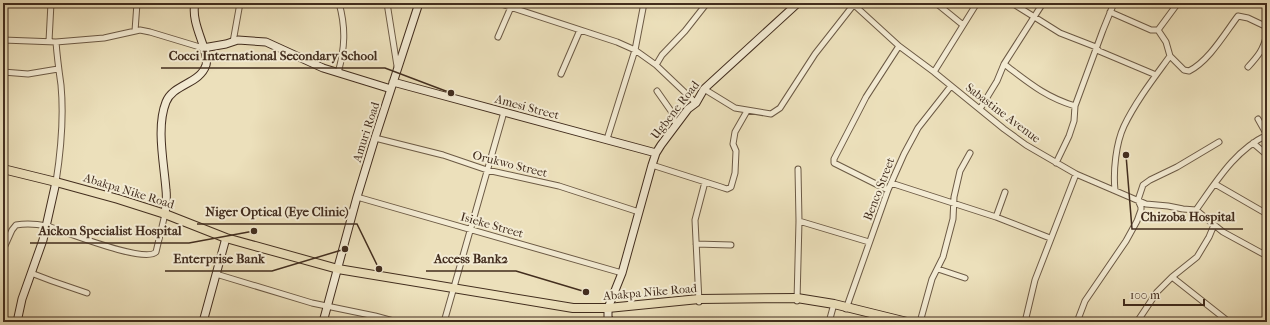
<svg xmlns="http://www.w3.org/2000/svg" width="1270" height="325" font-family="'IM FELL French Canon',serif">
<rect width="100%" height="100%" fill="#ece0bb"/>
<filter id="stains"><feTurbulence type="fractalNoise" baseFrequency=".005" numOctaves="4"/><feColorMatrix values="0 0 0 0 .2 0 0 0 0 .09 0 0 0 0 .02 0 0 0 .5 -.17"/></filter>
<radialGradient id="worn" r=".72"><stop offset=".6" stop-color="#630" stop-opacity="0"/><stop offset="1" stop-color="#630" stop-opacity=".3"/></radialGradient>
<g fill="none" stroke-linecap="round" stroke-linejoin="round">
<g stroke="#6c5a45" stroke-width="7">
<path id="street" d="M387,3L397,66
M498,3L617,42L635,50L656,65L696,103
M852,3L899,46L934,72L1004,129L1026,145L1076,174L1146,204L1168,206L1183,209L1196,210L1223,232L1267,256
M936,3L963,25
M1012,3L1060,33L1096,47L1099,51L1156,75
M1110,12L1151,30H1158
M135,31L137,3
M498,37L511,7
M3,40L56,42L104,38L140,30L150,32L203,48
M49,41L51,3
M56,42C57,56 59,71 61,85C64,117 61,150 56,182
M233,42L240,3
M1170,56L1166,42L1158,30L1178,3
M1004,64C1028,82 1045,97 1075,106
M656,65L662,55L685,31L707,3
M1248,67C1259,55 1263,50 1267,34
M3,72L28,74L58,69
M934,72L977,3
M338,73C345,48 346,28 339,3
M561,74L580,30
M704,89L735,108L771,114L780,108L815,54L855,3
M657,91L671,111L676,124
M980,109L997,81L1004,64L1043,3
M1258,119L1267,135
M375,138L443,155L487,170L559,186L639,212
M607,139L635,50L644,3
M1253,143L1267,155
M1056,163L1069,136L1074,121L1075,106L1103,30L1114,3
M652,165L721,187L727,189L731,187L735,173L736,151L733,144L735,132L747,111
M891,183L996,217L1050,238
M1215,184L1267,214
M888,190L834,163V159L866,97L899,46
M1115,190C1113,171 1116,143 1124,126C1136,101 1154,78 1170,56L1184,70L1189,71C1209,61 1225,33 1238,16L1248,18L1267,27
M357,197L622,273
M1196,210C1216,182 1235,150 1267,135
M996,217L1005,192
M799,221L869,242
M696,244L731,245
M3,250L12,230L16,225C27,223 37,224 47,226C64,231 145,264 156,252L165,214
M938,269L965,278
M31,273L52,281L87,293
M216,274L312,303L375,316L397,322
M1172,277L1229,322
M797,301L799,221L798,169
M699,302L695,220L705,182
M846,309L888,190L904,154L918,128L951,86
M17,320L29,322
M444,322L504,112
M829,322L834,304
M920,322L932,279L943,257L953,219L954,197L960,171L970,153
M1025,322L1035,280L1076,174
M1077,322L1085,301L1126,241L1137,221L1141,210V207L1138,200L1143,185L1150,180L1177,167L1219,142
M1137,322L1157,292L1172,277L1197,257L1209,237L1214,225
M1265,322L1267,318"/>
</g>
<g stroke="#422d1e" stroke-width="9">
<path id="secondary" d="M203,48L226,44L238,40L266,42L323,68L391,89
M393,82L656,153
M165,214C166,206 167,198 166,190C164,163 156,127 166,102C173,84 200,84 206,65C210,51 190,24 195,3
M17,322L22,299L43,240L56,182
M203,322L226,238
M323,322L357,197L375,138L419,3
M611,322L608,317V308L622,273L652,165L656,153L661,145L688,109L696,103L704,89L798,3"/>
</g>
<g stroke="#422d1e" stroke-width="10">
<path id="primary" d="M3,169L56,182L118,199L165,214L226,238L338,269L573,308H608L699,299L797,298L834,304L907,322"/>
</g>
<use href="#street" stroke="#f3ebd3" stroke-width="5"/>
<use href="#secondary" stroke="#f3ebd3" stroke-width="7"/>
<use href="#primary" stroke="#ece0bb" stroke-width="8"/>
</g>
<g text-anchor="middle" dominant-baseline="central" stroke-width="4" stroke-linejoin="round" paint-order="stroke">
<g font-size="12" fill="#422d1e" stroke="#f3ebd3">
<text transform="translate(527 107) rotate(15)">Amesi Street</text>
<text transform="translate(675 110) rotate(-52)">Ugbene Road</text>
<text transform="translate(1003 113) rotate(37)">Sabastine Avenue</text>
<text transform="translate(366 132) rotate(-72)">Amuri Road</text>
<text transform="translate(510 164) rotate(14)">Orukwo Street</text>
<text transform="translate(879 189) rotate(-69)">Benco Street</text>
<text transform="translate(129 191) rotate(17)">Abakpa Nike Road</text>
<text transform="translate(492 225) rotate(16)">Isieke Street</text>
<text transform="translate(650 292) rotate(-5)">Abakpa Nike Road</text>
</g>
</g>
<path fill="none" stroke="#422d1e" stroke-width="1.5" d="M451 93L385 68H161M379 269L357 224H197M1126 155L1132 229H1243M254 231L189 243H30M345 249L272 271H165M586 292L516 271H426"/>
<g fill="#422d1e" stroke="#f3ebd3" stroke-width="1.5">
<circle cx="451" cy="93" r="4"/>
<circle cx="379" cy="269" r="4"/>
<circle cx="1126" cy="155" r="4"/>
<circle cx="254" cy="231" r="4"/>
<circle cx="345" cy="249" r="4"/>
<circle cx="586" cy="292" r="4"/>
</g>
<g font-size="13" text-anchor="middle" font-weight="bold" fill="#422d1e" stroke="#f3ebd3" stroke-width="4" stroke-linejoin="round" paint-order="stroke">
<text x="273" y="60">Cocci International Secondary School</text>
<text x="277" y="216">Niger Optical (Eye Clinic)</text>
<text x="1188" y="221">Chizoba Hospital</text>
<text x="110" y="235">Aickon Specialist Hospital</text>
<text x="219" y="263">Enterprise Bank</text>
<text x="471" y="263">Access Bank2</text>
</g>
<rect width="1270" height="325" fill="none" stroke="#ece0bb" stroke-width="16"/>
<rect x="4" y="4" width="1262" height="317" fill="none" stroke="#422d1e" stroke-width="2"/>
<rect x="8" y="8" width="1254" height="309" fill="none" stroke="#422d1e"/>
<path d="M1124 299v6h80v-6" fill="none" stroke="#422d1e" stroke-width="2"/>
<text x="1130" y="299" font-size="12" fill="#422d1e" stroke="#f3ebd3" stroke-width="3" paint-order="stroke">100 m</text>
<rect width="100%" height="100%" filter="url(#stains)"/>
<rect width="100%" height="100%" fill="url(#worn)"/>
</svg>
